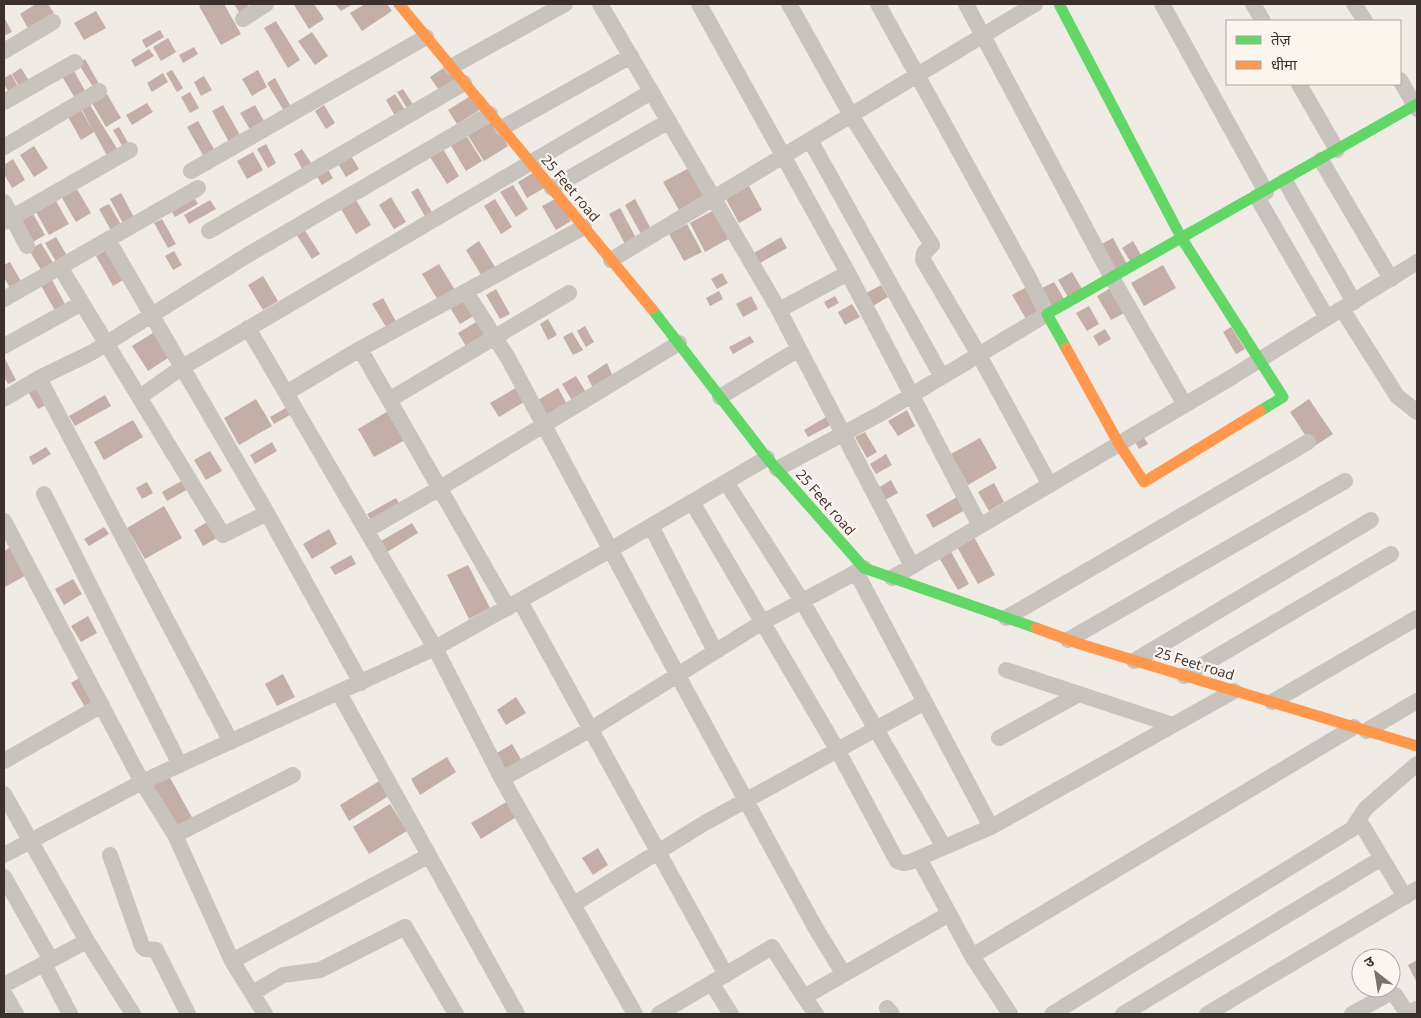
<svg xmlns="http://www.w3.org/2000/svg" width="1421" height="1018" font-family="'Open Sans','Noto Sans Devanagari',sans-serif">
<rect width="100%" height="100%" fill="#f0ebe5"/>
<path fill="#c3afa7" d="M36,4H48L54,13L45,18L30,32L20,14Z
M203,4H224L241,34L221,45L199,6Z
M234,4H247L250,10L241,15Z
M295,4H314L324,19L309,29L294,5Z
M335,4H353L341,11Z
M365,4H387L392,11L362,31L350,13Z
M96,11L106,28L84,40L74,23Z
M4,17L12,32L4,36Z
M276,21L300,60L288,68L264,28Z
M160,30L164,37L146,48L142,40Z
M312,32L328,56L315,65L298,41Z
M168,38L176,52L161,61L153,47Z
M194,47L198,54L183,63L179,55Z
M149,49L154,56L135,67L131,60Z
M85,59L99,84L93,87L78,63Z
M71,66L87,94L76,100L60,73Z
M447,66L455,80L439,90L430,77Z
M21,68L31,84L21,90L12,74Z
M172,70L183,88L177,92L166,73Z
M258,70L267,87L252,96L242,79Z
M163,73L168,82L152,92L147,83Z
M11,74L20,90L11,96L4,84V78Z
M204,76L212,90L201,96L194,82Z
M275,78L291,107L284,111L267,83Z
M403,89L416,109L410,113L397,92Z
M190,92L199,108L190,113L181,97Z
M107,94L121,118L106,127L92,103Z
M395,94L408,115L398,121L386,100Z
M472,95L481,109L457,124L448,110Z
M147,103L153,112L132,125L126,115Z
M90,105L121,155L110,161L82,110Z
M223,105L240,135L229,142L212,111Z
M255,105L265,123L251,131L240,113Z
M324,105L335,123L326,129L315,111Z
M81,110L94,132L81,140L68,117Z
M492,119L508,146L484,161L467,134Z
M198,121L215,151L204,157L187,127Z
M119,127L130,146L124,149L113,130Z
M466,135L482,161L466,171L450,144Z
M266,144L276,163L268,168L257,149Z
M34,146L48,168L34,177L20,155Z
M302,149L313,166L304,172L294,154Z
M443,149L459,176L447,184L430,157Z
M253,152L263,170L247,179L237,161Z
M350,154L359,169L346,177L337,162Z
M13,159L25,180L12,188L4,174V165Z
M327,168L333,178L322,185L316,175Z
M689,168L704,196L679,210L663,182Z
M536,171L546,187L527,198L518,182Z
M513,185L528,209L516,217L500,192Z
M749,186L762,210L739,223L726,199Z
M418,188L433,214L426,218L411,192Z
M77,189L91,213L76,222L62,198Z
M121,193L136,221L125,227L110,199Z
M192,194L198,204L175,217L169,207Z
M391,197L406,222L394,229L379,205Z
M557,198L571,221L556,230L542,206Z
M495,199L512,227L501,234L484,206Z
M635,199L651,229L641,234L625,205Z
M210,200L216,209L189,224L184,215Z
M356,200L371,225L356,234L341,209Z
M56,201L69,224L49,235L36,212Z
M109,204L123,228L113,234L99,209Z
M620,208L636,238L625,244L609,214Z
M716,209L732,237L705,252L690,223Z
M32,212L45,235L33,242L20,219Z
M162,219L176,244L168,248L154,223Z
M687,224L702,252L684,261L669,234Z
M304,229L320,254L312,259L296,234Z
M56,237L69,259L58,265L45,243Z
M781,237L787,248L758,264L752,254Z
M1113,238L1127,264L1114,271L1100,245Z
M479,241L495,267L481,275L466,250Z
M1133,241L1141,255L1130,261L1122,248Z
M41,243L55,266L43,273L29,250Z
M106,250L123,280L113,286L96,256Z
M174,251L182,265L173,270L165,256Z
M10,262L22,283L11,290L4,277V265Z
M439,264L455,290L438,300L422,274Z
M1163,265L1176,288L1144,306L1131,283Z
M1072,272L1082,289L1068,297L1058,280Z
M722,273L728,283L717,289L711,279Z
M263,276L278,301L263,310L248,285Z
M51,278L67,308L57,314L40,284Z
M1054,282L1064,299L1052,306L1042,288Z
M881,285L888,297L873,306L866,293Z
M1027,287L1040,311L1026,319L1012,295Z
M1112,287L1126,312L1111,320L1097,296Z
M496,289L510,314L500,319L486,295Z
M719,291L723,299L710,306L706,298Z
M751,296L758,309L743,317L736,304Z
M835,296L839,303L828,309L824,302Z
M464,297L475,315L460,324L449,306Z
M383,298L398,325L388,330L372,304Z
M852,304L860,317L845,325L838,312Z
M1089,306L1099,324L1087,331L1076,313Z
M481,319L491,337L469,351L458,333Z
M548,319L557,335L548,340L540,324Z
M585,326L594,342L586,347L577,331Z
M1231,327L1245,349L1236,354L1223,332Z
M1105,329L1111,339L1099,346L1093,336Z
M156,331L171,356L148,371L132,346Z
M572,332L583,350L573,355L563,337Z
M750,336L754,342L733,354L729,347Z
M4,357L16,380L8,384L4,377Z
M607,363L613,377L594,390L587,376Z
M576,376L587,394L573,402L562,384Z
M36,384L48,404L38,409L27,390Z
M516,388L524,402L499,417L490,403Z
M558,388L568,406L548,417L538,400Z
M105,395L111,406L75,426L69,416Z
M256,399L272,426L239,445L224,418Z
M1309,399L1333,434L1313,447L1290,412Z
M291,405L295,412L274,424L270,417Z
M390,410L407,439L374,457L358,429Z
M907,410L915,426L898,436L888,421Z
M826,417L831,425L808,437L804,430Z
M133,420L143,437L104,460L94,442Z
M865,432L877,452L867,458L855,437Z
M1142,435L1148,444L1139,449L1134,440Z
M980,438L997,468L968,485L951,454Z
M272,442L277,451L255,464L250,455Z
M46,447L51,454L33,465L29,457Z
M210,451L222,471L206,480L194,460Z
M886,454L892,465L876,474L870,464Z
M185,479L190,488L167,501L162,492Z
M891,480L898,493L885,500L878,488Z
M147,482L153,493L142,499L136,488Z
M994,483L1004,502L989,511L978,492Z
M957,497L965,510L933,528L926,515Z
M396,498L402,508L373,524L367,514Z
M164,506L182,538L145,559L127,528Z
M207,522L217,538L203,546L194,530Z
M412,523L418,533L387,552L381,541Z
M104,527L109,534L89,546L84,539Z
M329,529L337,544L312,559L303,544Z
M974,537L995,575L978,584L957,547Z
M14,545L30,573L5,587L4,551Z
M950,550L969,584L958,590L938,556Z
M351,555L356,564L335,575L330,567Z
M468,565L490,608L469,619L447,575Z
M73,579L82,594L64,605L55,589Z
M88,616L97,633L81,642L71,626Z
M283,674L295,697L277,706L265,684Z
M81,677L95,701L85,707L71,683Z
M516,697L526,713L506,725L497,710Z
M512,744L522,761L505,771L495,754Z
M447,757L456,772L420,795L411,779Z
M169,776L194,821L175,832L150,786Z
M381,780L390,795L349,821L340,805Z
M508,801L518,816L481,839L471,823Z
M390,804L407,831L369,854L353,827Z
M598,848L608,865L593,875L582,858Z
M1417,960V983L1408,965Z"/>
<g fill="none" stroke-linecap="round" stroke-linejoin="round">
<path stroke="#c9c3be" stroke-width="16" d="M600,4L779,310L848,273
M699,4L848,273L980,526
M789,4L851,115L932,245L924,253L923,260L979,355L1050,485
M966,4L1112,278L1185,405
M1162,4L1266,192
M1253,4L1263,21
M1354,4L1365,21
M243,19L266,4
M4,51L53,22
M451,67L565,4
M1400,80L1417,109
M1299,84L1337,150
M4,102L75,62
M502,128L631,56
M810,140L942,377
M4,147L99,91
M1321,160L1391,279
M191,171L426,37
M1285,181L1354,302
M552,188L669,121
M1257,197L1327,318
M4,202L27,246
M4,222L130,150
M209,231L464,83
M108,240L267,513
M611,260L1035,4
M60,267L223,535L267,513L361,683
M466,292L508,358L677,674L815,927L843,973
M4,299L198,188
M1342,309L1397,396L1417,412
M779,310L799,349
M248,328L435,648L502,779L591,729L761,623L864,568
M4,346L82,303
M360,349L508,608
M39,378L231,742
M286,393L360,349L584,227
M140,397L181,368L651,92
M720,397L799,349L912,566
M4,399L39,378L91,353L246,256L490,114
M389,400L569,293
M777,469L880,414L1047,314L1028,276L878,4
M726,482L802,601L944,847
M44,494L180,765
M692,502L838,751L897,861L903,863L910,862L991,827
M4,521L142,782L175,835L232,961L265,1014
M651,526L715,651
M367,530L440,488L679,343
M856,572L991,827L1234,691
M892,578L1232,377L1417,262
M520,601L726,975
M1006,618L1308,442
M1068,640L1345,481
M1134,661L1371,520
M1006,670L1173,725
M1184,676L1391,554
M339,693L517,1014
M1272,702L1417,618
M1366,731L1417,701
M999,738L1079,694
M4,761L102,705
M502,779L635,1014
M4,794L87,941L133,1014
M1359,820L1405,897
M175,835L293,775
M4,855L142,782L435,648L610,550L767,458
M110,855L142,946L145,949L156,950L188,1014
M919,858L972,956L1354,727
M4,877L51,960
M574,904L703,824L925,702
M972,956L1010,1014
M232,961L428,856
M44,964L70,1014
M712,984L731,1014
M4,985L87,941
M4,993L16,1014
M253,993L283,975L320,970L405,927L456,1014
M887,1008L892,1014
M659,1014L772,947L804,997
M816,1014L804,997L949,914
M1052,1014L1352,829L1366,808L1417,764
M1123,1014L1382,858
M1207,1014L1417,889
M1352,1014L1390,993L1395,995L1407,1013L1417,1009"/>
<path stroke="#63d668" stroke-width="11" d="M1059,4L1182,239L1283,397L1260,411
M652,309L767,458L864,568L1036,628
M1066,348L1047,314L1417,104"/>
<path stroke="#ff974d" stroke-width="11" d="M399,4L652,309
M1066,348L1119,444L1144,482L1260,411
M1036,628L1080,644L1417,746"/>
</g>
<g text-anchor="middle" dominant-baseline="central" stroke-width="4.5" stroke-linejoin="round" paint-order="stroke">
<g font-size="14" fill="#3b302b" stroke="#fbf5ee">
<text transform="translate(571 188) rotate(50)">25 Feet road</text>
<text transform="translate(826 502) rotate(49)">25 Feet road</text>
<text transform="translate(1195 663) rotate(17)">25 Feet road</text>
</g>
</g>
<rect width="1421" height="1018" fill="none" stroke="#3b302b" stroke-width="10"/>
<rect x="1226" y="20" width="175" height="65" fill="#fbf5ee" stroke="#aea6a0"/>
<rect x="1236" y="36" width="25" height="8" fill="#63d668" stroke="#aea6a0"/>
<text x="1271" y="45" font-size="15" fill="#3b302b">तेज़</text>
<rect x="1236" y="61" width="25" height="8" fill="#ff974d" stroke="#aea6a0"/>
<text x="1271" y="70" font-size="15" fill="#3b302b">धीमा</text>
<g transform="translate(1376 973) rotate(329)"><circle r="24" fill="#fbf5ee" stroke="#aea6a0"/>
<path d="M0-4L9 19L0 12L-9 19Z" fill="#7a716c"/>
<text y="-8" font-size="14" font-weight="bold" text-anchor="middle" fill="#3b302b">उ</text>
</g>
</svg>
